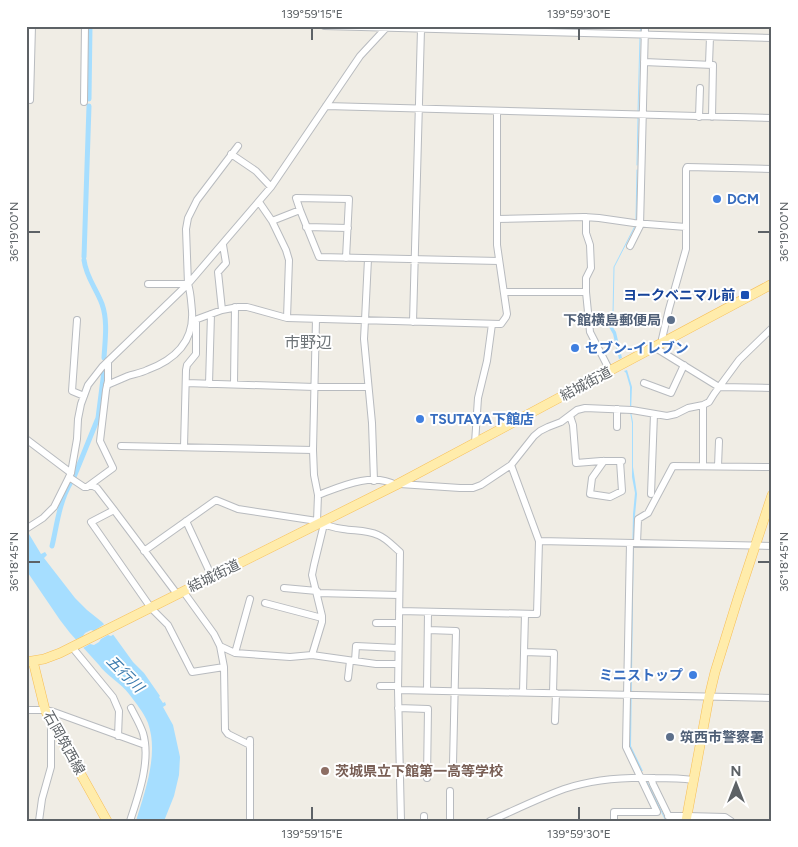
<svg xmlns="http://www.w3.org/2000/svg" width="798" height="847" font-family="Figtree,'Noto Sans JP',sans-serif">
<rect width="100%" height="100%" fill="#f0ede5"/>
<path fill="#a6deff" d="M608,322L612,323V326L616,332L622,358L619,359L613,334L609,327Z
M627,370L632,387L631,412L633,422V467L637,494L634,526L631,746L643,771H641L628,746L633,514L635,493L632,477V423L630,412V387L626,373L624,371Z
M26,529L41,554L45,552L47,555L44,558L75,598L87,610L102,622L112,633L133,662L144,673L160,696L159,697L163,703L165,702L166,705L163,707L173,725L180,757L179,775L174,796L164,821H136C145,791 159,754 148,723C144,713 136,703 129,694C121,683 106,675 99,665L70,633L60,620L26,570Z"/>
<path fill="#f0ede5" d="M106,623L114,634L111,636L108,635L101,639L99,642L94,645L90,644L83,648L82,650L73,640L77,639L83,636L85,633L91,630L94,631Z"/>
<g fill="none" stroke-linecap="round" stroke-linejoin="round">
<path stroke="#a6deff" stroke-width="1" d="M640,33L641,26
M638,113L640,37
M637,165L638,118
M636,220L637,170
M610,324L613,314L614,267L635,226
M647,782L666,821"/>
<path stroke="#a6deff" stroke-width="5" d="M89,99L90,26
M84,257L89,106
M84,260C86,277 96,288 102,304C108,321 105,340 104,358
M74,477L98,418L104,371
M52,546C57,525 59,502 71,482"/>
<g stroke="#b8bbbf" stroke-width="8">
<path id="minor" d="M324,26L772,38
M644,62L713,65L712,117
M709,64L710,37
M30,100L32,26
M84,102L85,26
M326,106L772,118
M699,117L700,88
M231,154L256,171L271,187
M259,202L272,221L286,250L289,260L287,318
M300,210L296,198L349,199L346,258
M497,219L584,217L599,218L634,223L686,227V249L669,309L662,339L664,342
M272,221L300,210L319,257L499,261
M306,227L348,228
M686,227V169L687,167L772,169
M630,246L640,226L645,26
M368,259L365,320L364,339L372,423L374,481
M148,284H188
M504,292H586L590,332L610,371
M586,292V278L591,268L590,245L586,233V217
M222,310L218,272L226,263L223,245
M316,319L313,450L314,475L318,495L317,521
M77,320L72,391L84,396
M192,321L222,310L238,307H247L287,318L501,324L506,317L507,314L497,245V111
M413,322L421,29
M654,347L719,387L772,388
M186,383L315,387H368
M644,383L671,393L684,365
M209,384L211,314
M234,384L235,307
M107,385C114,382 121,379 128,376C134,374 141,373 147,370C174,360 194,342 192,311C191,302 191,293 188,284L186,229L188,218L197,200L238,146
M703,405V466
M617,409V427
M570,416L573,425L576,463L601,461H622
M26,439L71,473
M475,443L478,398L487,361L492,324
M121,446L313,450
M184,447L186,370L187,365L196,354V320
M604,461L592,478L590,494L610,497L622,491L620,461
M718,466L719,441
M69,477L84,487H87L113,468L100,441L106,390L108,381V361
M400,484L460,488H473L481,485L511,465L534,436L540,431L548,427L561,422L577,410L585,408L632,410L667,416L676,414L688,408L703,405L709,402L714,394L739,360L772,328
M91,485L97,488L114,510L177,594
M651,494L654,414
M318,495C342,486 372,472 396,485
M114,510L91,522L151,608L168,625L192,672L224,667
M186,521L212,577
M26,529L43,518L54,507L71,473L77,439L78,419L81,404L88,385L102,367L188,284L271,187L360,56L386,28
M539,541L772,546
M637,543L638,519L648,513L673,466L772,467
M144,551L216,500L238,509L317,521C325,525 334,528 343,529C355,531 367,530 378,535C386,538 393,546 400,552L398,690L401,821
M284,588L317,591
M183,591L214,634L220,646L224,667L225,730L228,734L250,745
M317,593L399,595
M265,603L322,618
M399,611L537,614L539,541L511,465
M376,623H399
M428,630L456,631L453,764
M220,646L235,653L290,657L312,655L376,664H398
M72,647L113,697L119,711L118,736
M524,652L554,653L553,693
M235,653L250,599
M312,655L322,622V616L312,575L314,565L324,524
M355,661L356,646L398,648
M348,678L350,661
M380,686H398
M398,690L772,698
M427,690L428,612
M523,692L525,614
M398,708L428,709L427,778
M26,710H45L54,712L145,745
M555,721L556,693
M250,740V821
M400,767H428
M651,778L653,784L671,821
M668,816H683
M687,816L725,817L731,821
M39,821L42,799L51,767V722
M130,821C139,794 151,760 143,733C140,724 135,716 131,708
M424,821V816
M450,821V791
M490,821C515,810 539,798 564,789C594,779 624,777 655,778C668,778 680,778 693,780
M614,821V812H657L626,747L630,543"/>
</g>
<g stroke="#f7bf57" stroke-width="10">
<path id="major" d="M33,661L45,710L107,821
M26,662L44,659L60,653L396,485L772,284
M686,821L709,697L715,672L738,598L772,495"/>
</g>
<use href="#minor" stroke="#fff" stroke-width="6"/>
<use href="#major" stroke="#ffecab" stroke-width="9"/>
</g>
<path fill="none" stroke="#5d6266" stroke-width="2" d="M312,28V40M579,28V40M28,232H40M758,232H770M28,562H40M758,562H770M312,807V820M579,807V820"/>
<g fill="#3f7fe0" stroke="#fff" stroke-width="2">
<circle cx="717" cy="199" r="5"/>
<circle cx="575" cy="348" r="5"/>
<circle cx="420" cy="419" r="5"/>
<circle cx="693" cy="675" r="5"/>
</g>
<rect fill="#1a4fb4" stroke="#fff" stroke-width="2" x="740" y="290" width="10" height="10" rx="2.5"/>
<g fill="#5c6f8a" stroke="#fff" stroke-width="2">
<circle cx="671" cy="320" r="5"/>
<circle cx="670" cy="737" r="5"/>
</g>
<circle fill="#8d6e63" stroke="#fff" stroke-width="2" cx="325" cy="771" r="5"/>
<g text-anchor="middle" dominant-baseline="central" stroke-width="4" stroke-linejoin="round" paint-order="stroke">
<g font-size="14" font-weight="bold" fill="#366cbe" stroke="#fff" text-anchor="start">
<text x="727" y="199">DCM</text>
<text x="585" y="348">セブン-イレブン</text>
<text x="430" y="419">TSUTAYA下館店</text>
<text x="683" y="675" text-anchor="end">ミニストップ</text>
</g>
<g font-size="14" font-weight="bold" fill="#164399" stroke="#fff" text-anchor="end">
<text x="735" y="295">ヨークベニマル前</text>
</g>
<g font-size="14" font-weight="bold" fill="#4e5e75" stroke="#fff" text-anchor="end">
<text x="661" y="320">下館横島郵便局</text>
<text x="680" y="737" text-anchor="start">筑西市警察署</text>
</g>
<g font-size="14" fill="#5d6266" stroke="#fff">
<text transform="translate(586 384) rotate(-28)">結城街道</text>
<text transform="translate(214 576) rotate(-26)">結城街道</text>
<text transform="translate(64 743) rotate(61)">石岡筑西線</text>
</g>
<g font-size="14" font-weight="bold" fill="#785e54" stroke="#fff" text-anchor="start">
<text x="335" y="771">茨城県立下館第一高等学校</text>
</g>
<g font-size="15" font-style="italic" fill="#3b7aad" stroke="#fff">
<text transform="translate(125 674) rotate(45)">五行川</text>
</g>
<g font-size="16" fill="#6e7478" stroke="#fff">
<text x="308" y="342">市野辺</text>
</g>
</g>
<rect width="798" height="847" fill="none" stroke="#ffffff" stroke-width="55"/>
<g transform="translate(736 784)" stroke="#ffffff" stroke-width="4" paint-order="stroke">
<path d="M0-4L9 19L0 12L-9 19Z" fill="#5d6266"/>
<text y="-8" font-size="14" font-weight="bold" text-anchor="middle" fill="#5d6266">N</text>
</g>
<rect x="28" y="28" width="742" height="792" fill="none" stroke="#5d6266" stroke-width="2"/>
<g font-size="12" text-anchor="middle" fill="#5d6266">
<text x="312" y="18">139°59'15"E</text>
<text x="579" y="18">139°59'30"E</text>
<text transform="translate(14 232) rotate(-90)" y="4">36°19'00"N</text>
<text transform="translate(784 232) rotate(-90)" y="4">36°19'00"N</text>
<text transform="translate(14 562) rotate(-90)" y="4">36°18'45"N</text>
<text transform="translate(784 562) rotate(-90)" y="4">36°18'45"N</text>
<text x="312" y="838">139°59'15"E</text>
<text x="579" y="838">139°59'30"E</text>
</g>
</svg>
